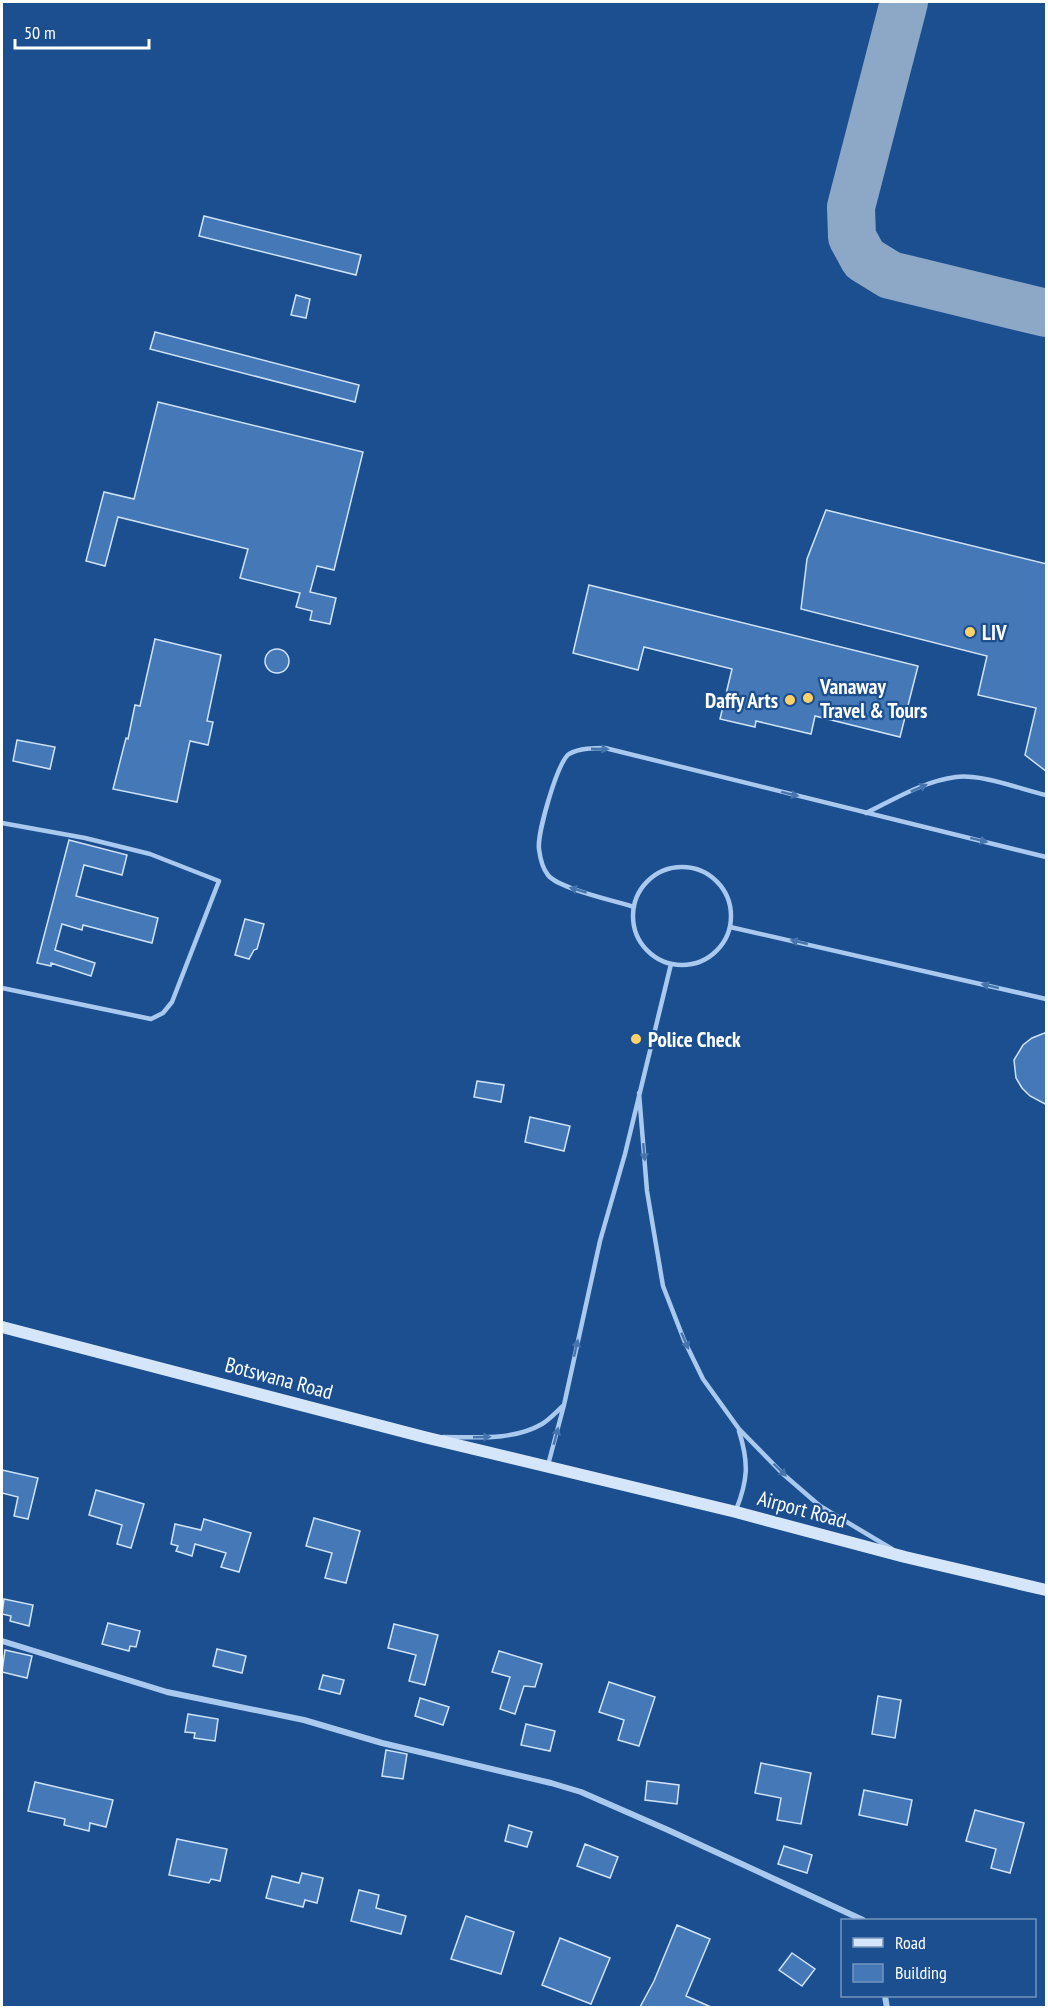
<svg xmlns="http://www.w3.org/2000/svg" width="1048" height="2009" font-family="'PT Sans Narrow',sans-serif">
<rect width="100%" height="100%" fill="#1b4f8f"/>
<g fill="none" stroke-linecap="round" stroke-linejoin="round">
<path stroke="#8da7c7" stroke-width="48" d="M904,2L851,207L852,237L864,259L890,275L1046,313"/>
</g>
<path fill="#4478b7" stroke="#cfe3fa" stroke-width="1.5" d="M204,216L361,255L356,275L199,236Z
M296,295L310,299L306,318L291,315Z
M155,332L359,385L355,402L150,349Z
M158,402L363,452L334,570L317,566L310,592L336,598L330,624L310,620L312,611L296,607L300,593L240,578L248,549L118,517L105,566L86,561L104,492L134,499Z
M826,510L1047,564V772L1025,755L1036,708L978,695L987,656L801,609L807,559Z
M589,585L918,666L900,737L815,716L811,734L756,721L755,727L720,719L732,669L644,647L638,670L573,653Z
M155,639L221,655L207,721L213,722L208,745L190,741L177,802L113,789L126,738L128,739L135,705L140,706Z
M265 661a12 12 0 1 1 24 0a12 12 0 1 1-24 0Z
M17,740L55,747L50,769L13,761Z
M69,840L127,855L122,875L84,865L76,896L158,918L152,943L83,925L82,930L62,924L55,950L95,963L91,976L51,963V966L37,963Z
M245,919L264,924L257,949L254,950L249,959L235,955Z
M1047,1032V1105L1030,1096L1022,1088L1016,1078L1014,1060L1023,1045L1032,1038Z
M477,1081L504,1085L501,1102L474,1097Z
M530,1117L570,1126L564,1151L525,1142Z
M2,1470L38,1478L28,1519L14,1516L18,1497L2,1493Z
M96,1490L144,1504L131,1548L117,1544L122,1525L89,1515Z
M314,1518L360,1531L346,1583L325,1578L332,1553L306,1546Z
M204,1519L251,1533L239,1572L221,1567L226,1553L195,1544L192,1556L176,1551L178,1546L171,1544L175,1524L201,1530Z
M4,1599L33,1605L29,1626L10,1621L11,1616L2,1614Z
M108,1623L140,1631L136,1647L130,1646L129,1651L102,1644Z
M394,1624L438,1635L425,1685L409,1681L416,1655L388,1648Z
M217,1649L246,1656L242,1673L213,1666Z
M5,1650L32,1656L27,1678L2,1672Z
M499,1651L542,1664L535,1687L524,1686L515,1714L500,1709L510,1677L492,1672Z
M323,1675L344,1680L340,1694L319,1689Z
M609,1682L655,1697L639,1746L618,1740L624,1720L599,1712Z
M878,1696L901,1700L895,1738L872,1734Z
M420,1698L449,1707L443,1725L415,1716Z
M188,1714L218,1719L215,1741L194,1738L195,1733L185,1732Z
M526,1724L555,1731L550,1751L521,1745Z
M386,1750L407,1754L403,1779L382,1776Z
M761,1763L811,1773L801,1824L777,1820L781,1798L755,1793Z
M647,1781L679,1785L677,1804L645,1800Z
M35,1782L113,1800L106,1827L90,1823L89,1831L64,1825L65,1819L28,1811Z
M864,1790L912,1800L907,1825L859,1815Z
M975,1810L1024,1823L1010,1873L991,1868L996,1849L966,1841Z
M509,1825L532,1832L527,1847L505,1841Z
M177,1839L227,1849L220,1881L211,1879L209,1883L169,1875Z
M585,1844L618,1857L610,1878L577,1866Z
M784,1846L812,1855L807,1873L778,1864Z
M302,1873L323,1878L317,1903L305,1900L303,1907L266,1898L272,1876L299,1883Z
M359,1890L379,1895L376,1908L406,1916L401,1934L351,1921Z
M466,1916L514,1932L501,1974L451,1959Z
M677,1925L710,1939L686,1996L711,2007H640L654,1981Z
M560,1938L610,1958L591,2004L542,1985Z
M792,1953L815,1969L802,1986L779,1970Z"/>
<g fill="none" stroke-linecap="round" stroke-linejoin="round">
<path stroke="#a9c9ee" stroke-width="4.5" d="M866,813C895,799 924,781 956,777C982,774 1020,789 1046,795
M2,823L85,838L150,854L219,881L172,1002L163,1013L151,1019L2,988
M633 916a49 49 0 1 1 98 0a49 49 0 1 1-98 0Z
M634,907C616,901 559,889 548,875C543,869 540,857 539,849C537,834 557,763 569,754C580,748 594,748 605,748L1046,857
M730,927L1046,999
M639,1093L647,1191L663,1286L684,1340L703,1379L739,1429L783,1474L820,1506L892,1549
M443,1437C475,1437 513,1441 542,1424C550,1419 557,1411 564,1405
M548,1465L564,1405L600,1241L625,1154L671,964
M736,1510C748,1480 749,1463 739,1431"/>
<path stroke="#a9c9ee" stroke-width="6" d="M2,1641L167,1692L304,1720L382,1743L551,1783L581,1792L668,1830L863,1920
M885,1996L887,2008"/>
<path stroke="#d6e6fa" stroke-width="12" d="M2,1327L424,1437L736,1512L905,1557L1046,1590"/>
</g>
<defs><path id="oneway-solid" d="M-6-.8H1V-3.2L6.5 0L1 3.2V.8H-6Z" transform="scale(1.5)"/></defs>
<g fill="#4674ac">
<use href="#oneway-solid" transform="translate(600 749) rotate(2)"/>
<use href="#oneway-solid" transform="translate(919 788) rotate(-24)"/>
<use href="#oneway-solid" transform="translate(790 794) rotate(14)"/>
<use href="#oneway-solid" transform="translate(979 840) rotate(14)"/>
<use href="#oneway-solid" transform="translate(578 890) rotate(-163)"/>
<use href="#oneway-solid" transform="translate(799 942) rotate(-167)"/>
<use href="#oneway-solid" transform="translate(990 986) rotate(-167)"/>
<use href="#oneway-solid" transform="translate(644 1152) rotate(85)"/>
<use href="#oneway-solid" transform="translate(685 1341) rotate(66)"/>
<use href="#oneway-solid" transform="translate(576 1348) rotate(-77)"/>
<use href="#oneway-solid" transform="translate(556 1436) rotate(-75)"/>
<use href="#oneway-solid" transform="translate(482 1437) rotate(-2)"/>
<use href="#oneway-solid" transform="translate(780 1470) rotate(44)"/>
</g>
<g fill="#ffd166" stroke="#1b4f8f" stroke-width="2">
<circle cx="970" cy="632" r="6"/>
<circle cx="808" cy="698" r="6"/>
<circle cx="790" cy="700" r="6"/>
<circle cx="636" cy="1039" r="6"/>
</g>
<g text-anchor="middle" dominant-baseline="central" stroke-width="4.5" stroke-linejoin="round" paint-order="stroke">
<g font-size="21" font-weight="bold" fill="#fff" stroke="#1b4f8f" text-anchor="start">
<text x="982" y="632">LIV</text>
<text x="820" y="686">Vanaway<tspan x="820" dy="24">Travel &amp; Tours</tspan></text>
<text x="778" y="700" text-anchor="end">Daffy Arts</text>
<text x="648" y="1039">Police Check</text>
</g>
<g font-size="21" fill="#fff" stroke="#1b4f8f">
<text transform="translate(279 1378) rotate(15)">Botswana Road</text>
<text transform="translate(802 1509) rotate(15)">Airport Road</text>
</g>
</g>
<rect width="1048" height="2009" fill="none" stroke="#ffffff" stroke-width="6"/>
<rect x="841" y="1919" width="195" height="78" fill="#1b4f8f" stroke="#7695bc" stroke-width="1.5"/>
<rect x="853" y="1938" width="30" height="9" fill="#d6e6fa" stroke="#7695bc" stroke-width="1.5"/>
<text x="895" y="1949" font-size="18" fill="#ffffff">Road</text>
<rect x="853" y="1964" width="30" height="18" fill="#4478b7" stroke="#7695bc" stroke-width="1.5"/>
<text x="895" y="1979" font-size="18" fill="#ffffff">Building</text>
<path d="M15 39v9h134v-9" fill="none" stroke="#ffffff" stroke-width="3"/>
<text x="24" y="39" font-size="18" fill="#ffffff" stroke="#1b4f8f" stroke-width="4.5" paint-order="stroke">50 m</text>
</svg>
